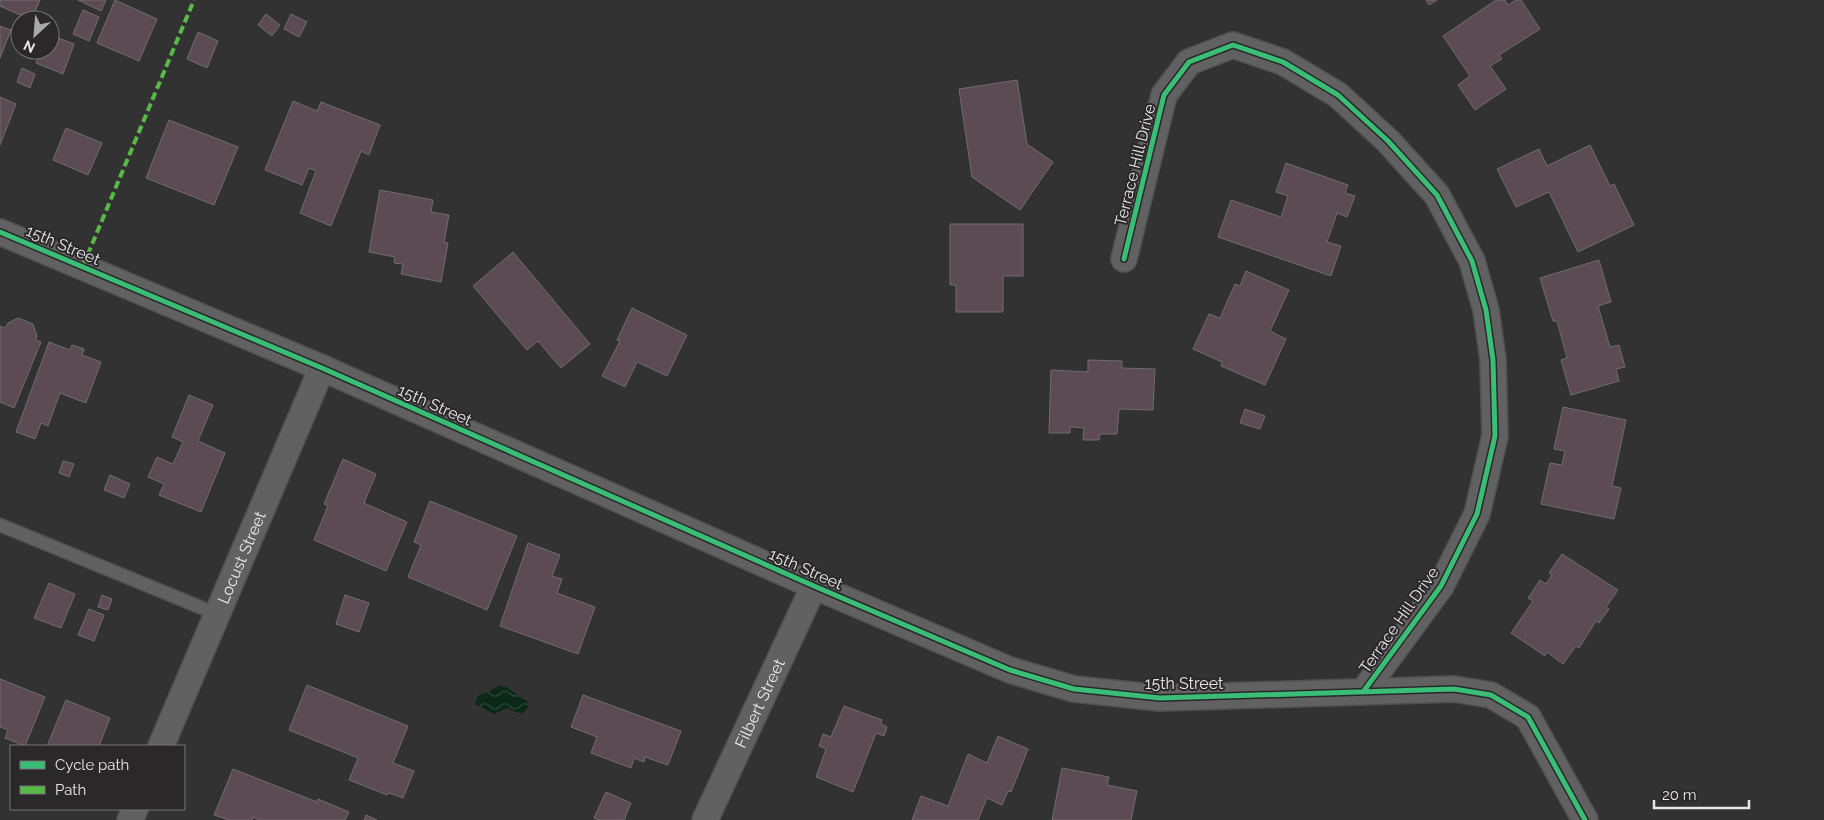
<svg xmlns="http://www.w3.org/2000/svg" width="1824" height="820" font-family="Raleway,sans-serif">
<defs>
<pattern id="water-waves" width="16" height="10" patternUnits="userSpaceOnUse" patternTransform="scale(1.25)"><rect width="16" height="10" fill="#0c2819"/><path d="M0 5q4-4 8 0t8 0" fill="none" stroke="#2f473a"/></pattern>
</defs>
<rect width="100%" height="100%" fill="#333232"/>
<path fill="url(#water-waves)" d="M500,685C512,688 516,696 527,701L528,707L522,714L507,708L494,714L475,704L478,695L488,692Z"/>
<path fill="#5c4b52" stroke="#6f6d6e" d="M0,0H40L33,16L29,14L27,18L0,6Z
M78,0H106L101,11Z
M115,0L157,19L139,61L97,43Z
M1426,0H1437L1429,5Z
M1496,0H1505L1508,5L1516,0H1521L1540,29L1499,55L1502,59L1490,66L1506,89L1475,110L1458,85L1470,76L1443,36Z
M83,10L99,17L89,41L73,34Z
M266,14L280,25L272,36L258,25Z
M291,14L307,22L299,37L284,29Z
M0,26L11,30L0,58Z
M198,32L218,41L207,68L187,59Z
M50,35L74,44L63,74L36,63L41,50H50Z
M22,68L35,74L30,88L17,82Z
M1017,80L1027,144L1053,162L1020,210L972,177L959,89Z
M0,97L16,104L0,145Z
M293,101L317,111L321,102L380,125L369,155L361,151L331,226L300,213L316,171L309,168L302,185L265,170Z
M169,120L238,147L214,205L146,178Z
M66,128L102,143L88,175L53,160Z
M1590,145L1610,186L1614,184L1634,225L1578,252L1549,192L1516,207L1497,169L1539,149L1547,166Z
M1286,163L1348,185L1345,193L1355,196L1347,217L1337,213L1327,242L1341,246L1331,276L1218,237L1231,200L1281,217L1288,196L1276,192Z
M380,190L433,200L431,212L449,215L444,242L448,243L441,282L401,274L403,264L394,263L395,257L369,252Z
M950,224H1023V276H1003V312H956V285H950Z
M513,252L590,344L561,368L538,341L527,350L473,286Z
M1599,260L1611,302L1598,306L1610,347L1619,345L1625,367L1616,369L1619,381L1571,395L1561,360L1567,358L1557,321H1553L1540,278Z
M1246,271L1289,290L1270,331L1286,339L1265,385L1221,366L1222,362L1193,349L1209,314L1220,318L1235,284L1240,286Z
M632,308L687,335L667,376L637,362L625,387L602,376L620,341L617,340Z
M18,318L33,324L37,336L36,340L41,342L14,408L0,402V326L5,328L8,323Z
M49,342L70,350L72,345L84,349L82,355L101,362L86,403L60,393L48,426L41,423L35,439L16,432Z
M1088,360L1122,361V368L1155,369L1153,410L1119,409L1117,434H1100L1099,440H1083L1084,428L1070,427V433H1049L1051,370L1088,372Z
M189,395L213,405L198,441L225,453L201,512L159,495L164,484L148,477L157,457L173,464L183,442L172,437Z
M1563,407L1626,420L1612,486L1621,488L1614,519L1541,504L1550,463L1562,465L1565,451L1554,449Z
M1245,409L1265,416L1260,429L1240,423Z
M343,459L376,474L364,503L407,522L386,571L314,540L328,506L324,504Z
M63,461L74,464L69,477L59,473Z
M110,475L130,484L124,498L104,490Z
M430,501L517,536L487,610L408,577L421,545L414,542Z
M528,543L560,555L552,576L562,579L557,593L595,607L578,654L500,626Z
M1562,554L1618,590L1606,607L1609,609L1599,623L1596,621L1579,648L1576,646L1563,664L1547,652L1545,656L1511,633L1533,601L1528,598L1540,580L1546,584L1552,575L1549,573Z
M49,583L75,594L61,628L34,618Z
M102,595L112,599L108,610L98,607Z
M345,595L369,603L359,632L336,624Z
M89,609L104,615L94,641L78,635Z
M0,679L45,697L25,746L5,738L8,730L0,727Z
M307,685L408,726L393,763L414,771L403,798L389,793L387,795L349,780L358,758L289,730Z
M583,695L681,731L668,765L645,757L644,762L634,758L631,768L591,753L597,737L571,727Z
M66,700L110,718L99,746H47Z
M844,706L882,720L881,724L887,727L884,736L876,733L853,792L816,777L826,749L819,746L823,734L831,737Z
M998,736L1028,749L1011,792L1008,791L1002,805L987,798L978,820H912L921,796L948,806L968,754L987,763Z
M1062,768L1109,777L1107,785L1137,791L1131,820H1052Z
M233,769L317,802L318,799L349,812L345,820H259L253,817L252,820H229L214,815Z
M606,792L631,803L624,820H600L594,818Z
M366,815L377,820H364Z"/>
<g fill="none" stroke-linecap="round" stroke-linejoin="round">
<g stroke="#515050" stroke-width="15">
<path id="service" d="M0,525L217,614"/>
</g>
<g stroke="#515050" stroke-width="28">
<g id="minor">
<path d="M0,232L322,368L814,586L1010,670L1074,689L1160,698L1454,689L1491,695L1528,717L1585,820"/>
<path d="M1124,259L1164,95L1189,62L1233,45L1283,62L1338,95L1388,141L1437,195L1472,261L1486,310L1493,360L1495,436L1477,514L1441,586L1363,692"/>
<path id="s1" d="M161,746L322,368"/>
<path d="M130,820L135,809"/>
<path id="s2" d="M705,820L814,586"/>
</g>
</g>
<use href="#service" stroke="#626161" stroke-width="12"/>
<use href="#minor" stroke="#626161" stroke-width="25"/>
<path stroke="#58b947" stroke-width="4" stroke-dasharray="8 4" stroke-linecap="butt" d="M83,266L194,0"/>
<g stroke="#2a2828" stroke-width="8">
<path id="cycleway" d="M0,232L322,368L814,586L1010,670L1074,689L1160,698L1454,689L1491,695L1528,717L1585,820
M1124,259L1164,95L1189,62L1233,45L1283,62L1338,95L1388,141L1437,195L1472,261L1486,310L1493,360L1495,436L1477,514L1441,586L1363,692"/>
</g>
<use href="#cycleway" stroke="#3abd76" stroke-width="5"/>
</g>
<g text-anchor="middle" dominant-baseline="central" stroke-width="4" stroke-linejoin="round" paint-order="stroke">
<g font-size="16" fill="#e8e7e7" stroke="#2a2828">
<text transform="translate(1135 165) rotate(-76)">Terrace Hill Drive</text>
<text transform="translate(63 245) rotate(23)">15th Street</text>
<text transform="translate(435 405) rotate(24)">15th Street</text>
<text stroke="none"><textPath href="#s1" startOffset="205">Locust Street</textPath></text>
<text transform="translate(806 569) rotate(24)">15th Street</text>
<text transform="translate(1399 620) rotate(-55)">Terrace Hill Drive</text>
<text x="1184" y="683">15th Street</text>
<text stroke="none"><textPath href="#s2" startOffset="129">Filbert Street</textPath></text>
</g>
</g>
<rect x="10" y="745" width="175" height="65" fill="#2a2828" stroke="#767474"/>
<rect x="20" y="761" width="25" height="8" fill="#3abd76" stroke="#767474"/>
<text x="55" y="770" font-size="15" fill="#e8e7e7">Cycle path</text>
<rect x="20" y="786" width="25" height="8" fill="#58b947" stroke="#767474"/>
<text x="55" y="795" font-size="15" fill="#e8e7e7">Path</text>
<g transform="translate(35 35) rotate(206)"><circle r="24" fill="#2a2828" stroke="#767474"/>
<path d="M0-4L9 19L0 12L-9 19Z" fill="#a9a8a8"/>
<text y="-8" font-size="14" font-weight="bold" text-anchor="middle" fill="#e8e7e7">N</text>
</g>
<path d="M1654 800v8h95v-8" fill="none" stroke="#e8e7e7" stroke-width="2.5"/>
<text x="1662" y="800" font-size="15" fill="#e8e7e7" stroke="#2a2828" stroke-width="4" paint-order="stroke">20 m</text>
</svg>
